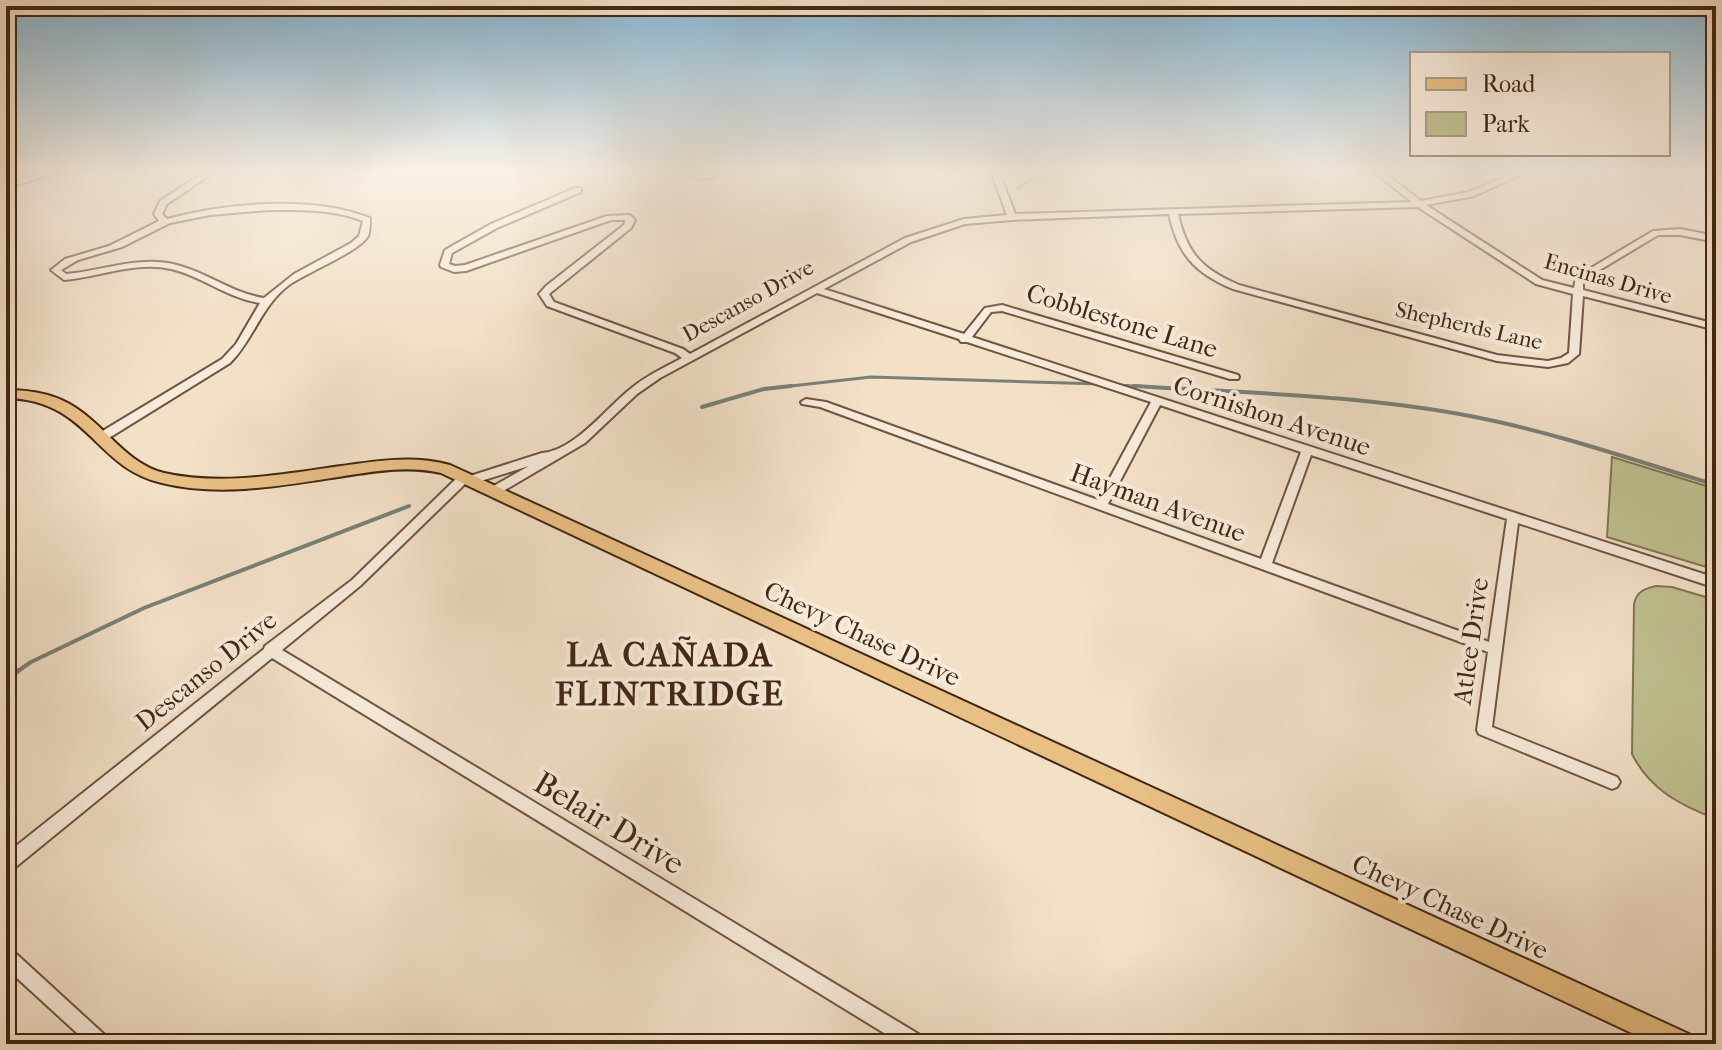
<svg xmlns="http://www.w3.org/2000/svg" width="1722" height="1050" font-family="'IM FELL French Canon',serif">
<rect width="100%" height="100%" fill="#f2e0c7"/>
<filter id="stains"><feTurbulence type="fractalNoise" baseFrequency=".0025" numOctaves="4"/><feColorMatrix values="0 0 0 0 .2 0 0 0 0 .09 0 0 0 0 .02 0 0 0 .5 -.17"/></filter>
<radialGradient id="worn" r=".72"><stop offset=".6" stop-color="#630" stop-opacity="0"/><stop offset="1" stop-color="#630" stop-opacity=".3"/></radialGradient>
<path fill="#c0c191" stroke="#827452" stroke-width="2" d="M1612,457L1716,489V570L1607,537Z
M1656,586L1672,587L1716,600V819C1680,805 1650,790 1632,754L1634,604C1637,591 1644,589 1656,586Z"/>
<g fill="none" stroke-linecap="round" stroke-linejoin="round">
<path stroke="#788177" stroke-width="3" d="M1018,188L1045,171
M1118,385L1167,388
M773,388L871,377L1101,384"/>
<path stroke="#788177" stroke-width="4" d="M1134,386C1248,393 1362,395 1475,417C1557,433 1636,461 1716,485
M702,407L764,389L791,386
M15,673L31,662L144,608L409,506"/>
<path stroke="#788177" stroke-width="5" d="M6,680L18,671"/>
<g stroke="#6f5540" stroke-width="4">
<path id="minor" d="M50,171H63L6,188V183Z
M206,171H216L167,204L162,214L167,219C228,203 311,195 370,218C370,223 370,231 368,236C360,251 306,273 289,285C261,306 254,339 230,363L104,441H96L95,438L96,435L222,359L236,344L260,303C227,298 202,276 171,269C135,261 100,277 64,280L51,270L65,259L109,246L159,221L154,214L160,201ZM269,210C301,210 333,209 363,221L359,236L351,243L294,274L264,298C232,293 208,273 177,265C139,255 103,271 66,274L61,270L78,260L122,247L170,223L210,215Z
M670,171C682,171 694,175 705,174C717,174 728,171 740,171L703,179Z
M991,171H999L1015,214L1412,202L1373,171H1382L1421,201L1469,192L1518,171H1529L1474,196L1426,205L1542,280L1574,288L1576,277L1653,231L1680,229L1716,236V242L1680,235H1658L1583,280V290L1716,324V330L1583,296L1579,354L1568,363L1548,367L1497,361L1233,289C1195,273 1178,255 1169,214L1012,220L965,224L911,242L824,289L964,334L985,308L1002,305L1238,375L1239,377L1238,379H1230L1002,311L991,312L972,337L1716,578V588L1518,523L1492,727L1617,777L1620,782L1617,787L1612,789L1479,734L1477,730L1488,652L820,407L802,404L801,402L806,399L826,402L1098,500L1151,402L967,342H961L959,339L817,293L660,378L637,394L585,443L498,494H490L488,491L490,488L529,466L471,484L467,482L360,586L282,650L925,1038L928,1044H902L272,658L12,870L6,872V854L264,649L265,646L352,580L461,474L465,473L470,476L542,453C573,451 604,411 628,391C644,377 663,368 682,358L675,353L547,306L539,294L546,286L624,225L625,220H611L466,271L454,272L441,267L440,265L445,250L491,224L575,188H581V192L497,228L452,253L449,264L455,266L465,265L607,216L630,215L635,220L631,228L549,294L554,302L683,349L690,354L905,238L964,219L1007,215ZM1418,207L1536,284L1573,294L1569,353L1561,358L1548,361L1497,355L1239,285C1202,269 1187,254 1178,214ZM1160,405L1301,452L1261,559L1108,504ZM1311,455L1507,519L1489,642L1272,563Z
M6,947L12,950L108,1038L111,1044H89L6,968Z"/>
</g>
<g stroke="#432713" stroke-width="4">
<path id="major" d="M6,390C30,390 56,394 76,408C107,428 127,464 164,473C222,486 283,474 341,466C378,461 413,455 450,465L1691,1035L1694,1044H1655L441,473C406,465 372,472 338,477C280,486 219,497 162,483C93,467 90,400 6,398Z"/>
</g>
<use href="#minor" fill="#f7ebdb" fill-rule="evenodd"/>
<use href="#major" fill="#e9c084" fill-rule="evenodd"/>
</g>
<linearGradient id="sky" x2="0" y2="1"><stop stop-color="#89b8d5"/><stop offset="0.54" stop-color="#f9f1e6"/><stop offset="1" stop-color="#f9f1e6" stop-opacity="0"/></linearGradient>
<rect width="1722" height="318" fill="url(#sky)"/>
<g text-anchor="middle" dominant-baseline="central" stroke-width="8" stroke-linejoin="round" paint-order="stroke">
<g font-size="22" fill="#432713" stroke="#f7ebdb">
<text transform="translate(1608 279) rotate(16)">Encinas Drive</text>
<text transform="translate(748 301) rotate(-29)">Descanso Drive</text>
<text transform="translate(1469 326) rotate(13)">Shepherds Lane</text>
</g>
<g font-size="26" fill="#432713" stroke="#f7ebdb">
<text transform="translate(1122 321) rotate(17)">Cobblestone Lane</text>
<text transform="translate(1272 416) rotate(18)">Cornishon Avenue</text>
<text transform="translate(1158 503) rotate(20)">Hayman Avenue</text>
<text transform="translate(862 634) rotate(25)">Chevy Chase Drive</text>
<text transform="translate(1471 641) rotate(-82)">Atlee Drive</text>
<text transform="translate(206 671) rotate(-39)">Descanso Drive</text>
<text transform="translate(1450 907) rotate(25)">Chevy Chase Drive</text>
</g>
<g font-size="32" fill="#432713" stroke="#f7ebdb">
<text transform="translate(609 823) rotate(31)">Belair Drive</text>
</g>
<g font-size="34" font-weight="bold" letter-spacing="2" fill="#432713" stroke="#f7ebdb">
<text x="670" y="655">LA CAÑADA<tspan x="670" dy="39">FLINTRIDGE</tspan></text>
</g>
</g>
<rect width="1722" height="1050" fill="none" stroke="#f2e0c7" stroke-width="32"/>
<rect x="8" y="8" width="1706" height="1034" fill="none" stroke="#432713" stroke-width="4"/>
<rect x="16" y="16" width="1690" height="1018" fill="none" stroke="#432713" stroke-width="2"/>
<rect x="1410" y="52" width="260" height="104" fill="#f7ebdb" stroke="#af9d8b" stroke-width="2"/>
<rect x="1426" y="78" width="40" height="12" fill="#e9c084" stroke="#af9d8b" stroke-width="2"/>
<text x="1482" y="92" font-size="24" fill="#432713">Road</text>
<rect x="1426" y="112" width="40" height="24" fill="#c0c191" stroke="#af9d8b" stroke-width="2"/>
<text x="1482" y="132" font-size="24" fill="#432713">Park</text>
<rect width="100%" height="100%" filter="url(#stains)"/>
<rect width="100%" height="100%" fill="url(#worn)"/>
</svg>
